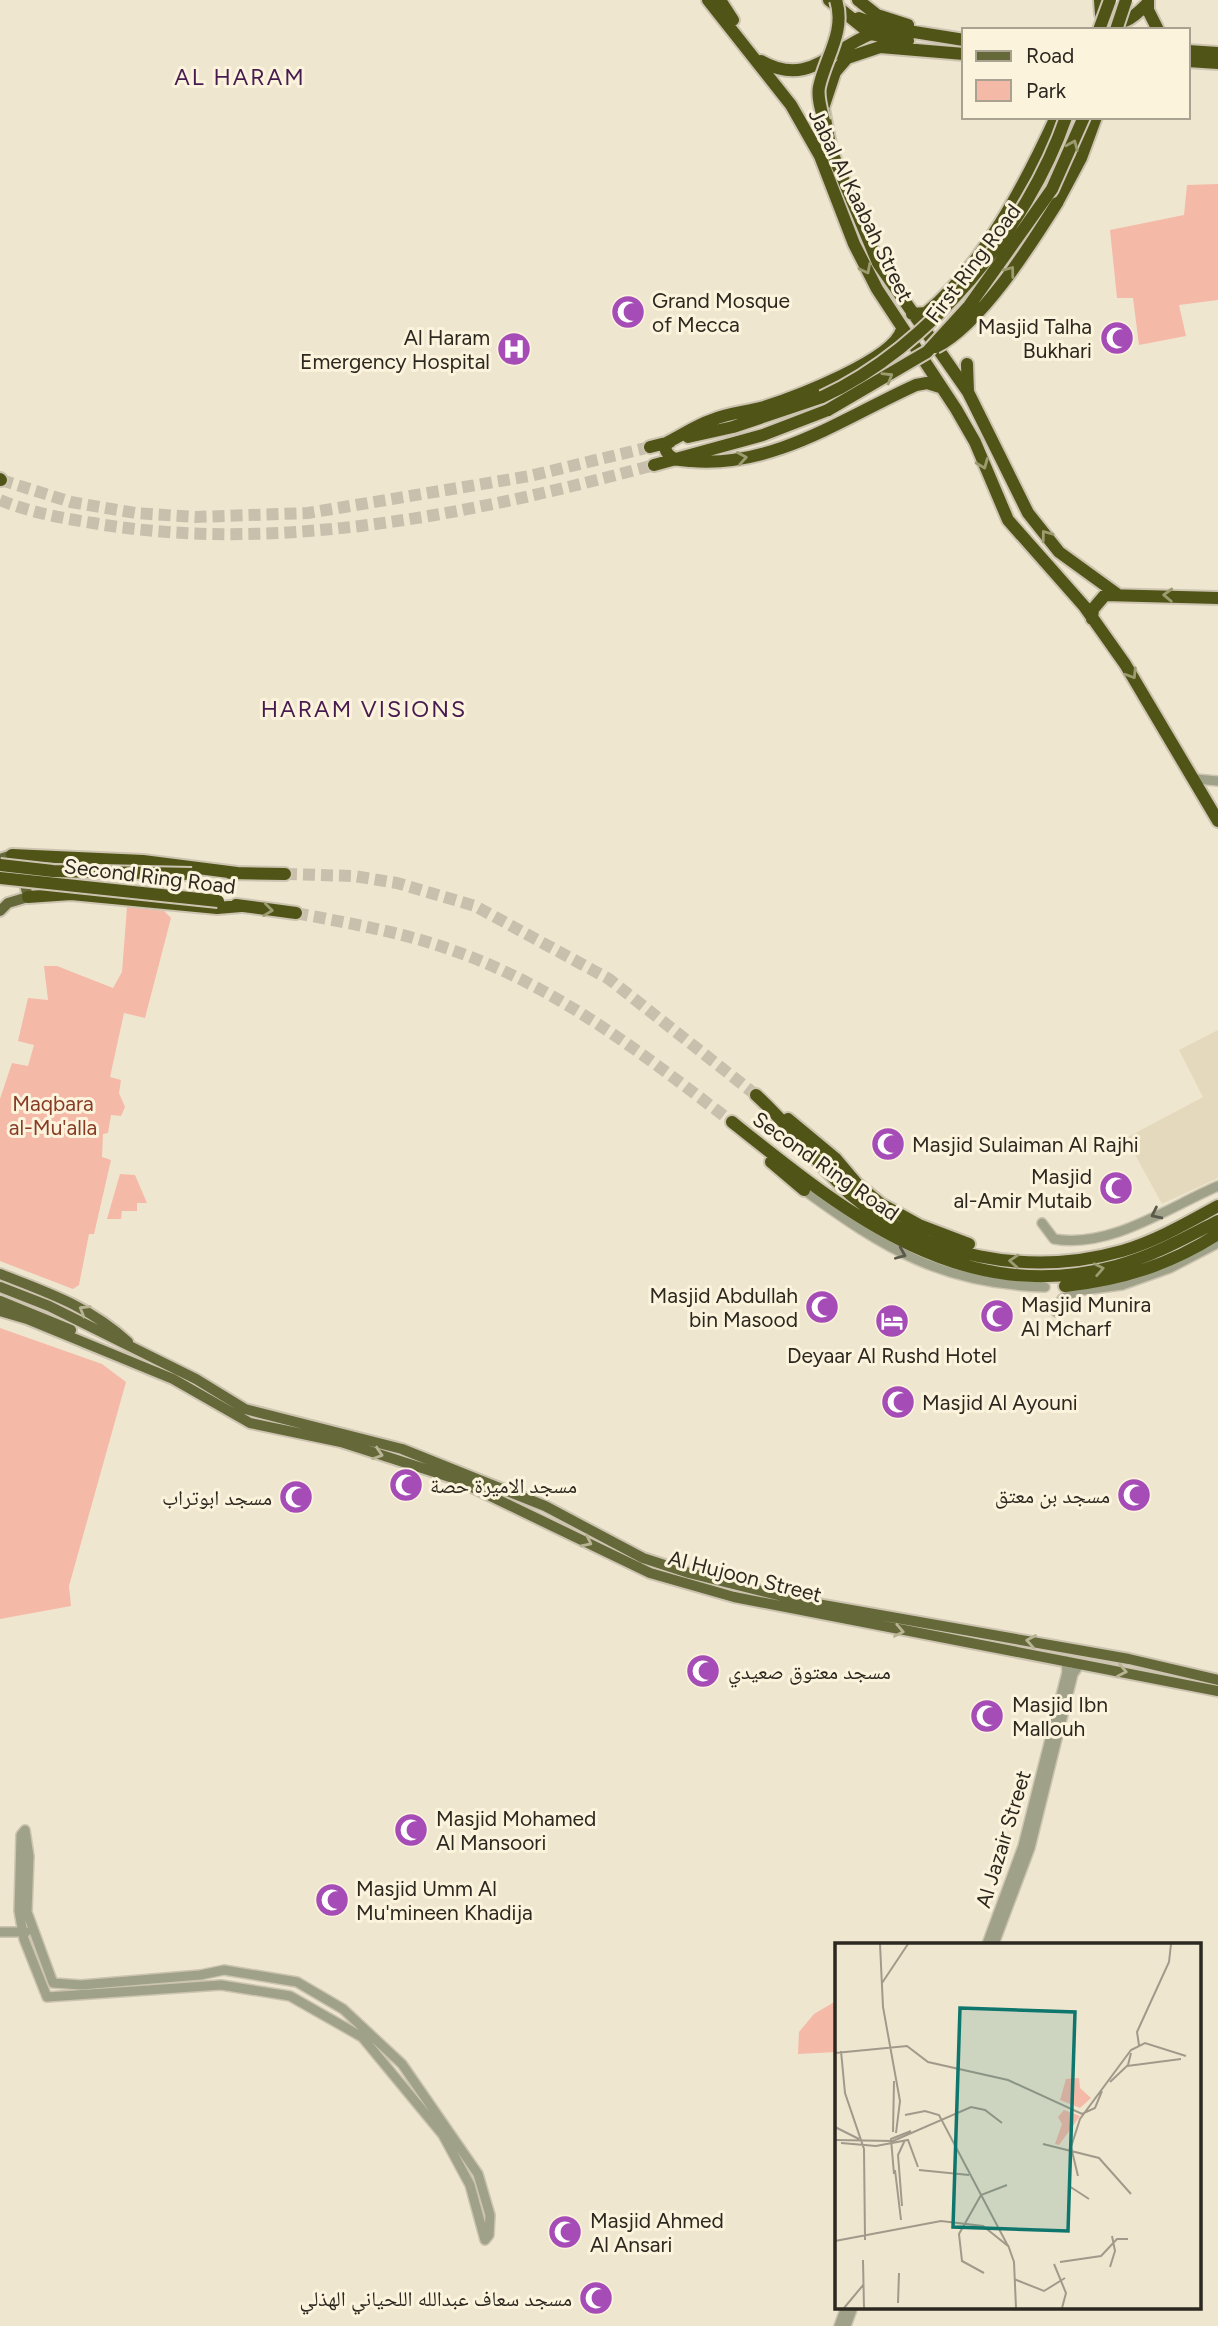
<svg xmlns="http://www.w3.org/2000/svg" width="1218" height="2326" font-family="Figtree,'Noto Naskh Arabic',sans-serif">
<rect width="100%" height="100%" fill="#efe6d0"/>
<path fill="#e5d9bd" d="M1218,1030V1178L1162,1204L1126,1138L1203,1097L1179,1050Z"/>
<path fill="#f5b9a8" d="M1218,184V300L1179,305L1186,336L1139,345L1133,298H1117L1110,230L1184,215L1187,185Z
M127,907L164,911L171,918L145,1018L124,1013L110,1077L121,1080L119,1093L125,1107L121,1116L111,1115L108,1133L103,1134L102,1157L111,1160L94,1234H89L79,1285L73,1289L0,1261V1099L12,1063L28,1066L34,1045L18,1041L28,998L48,1000L44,966H57L113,988L122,972Z
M120,1174L135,1175L147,1203H137V1211H122L121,1219H107Z
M0,1328L102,1364L126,1382L69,1586L71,1606L0,1619Z
M836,2001V2052L798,2054L799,2032L814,2014Z"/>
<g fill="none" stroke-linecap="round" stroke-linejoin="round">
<path stroke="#c8c0ad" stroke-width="12" stroke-dasharray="12 6" stroke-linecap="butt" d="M1,480L71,502L135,513L195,517L308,513L530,476L650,447
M0,500C29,512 61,518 93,523C277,555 476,513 654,465
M285,874L354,876L397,883L475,906L609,979L756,1095
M296,913C347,923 397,931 446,948C554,984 643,1054 732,1122"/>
<g stroke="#ccc4b0" stroke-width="12">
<path id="minor" d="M1196,779L1218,781
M804,1190C885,1249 942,1284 1045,1287
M1042,1223L1054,1239C1110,1249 1169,1207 1218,1186
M1056,1312L1062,1299L1077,1291L1122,1285L1170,1268L1218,1243
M25,1830L29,1856L27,1912L53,1983L81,1985L200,1975L224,1970L297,1982L343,2009L402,2064L478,2174L490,2215L489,2235L485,2240L470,2185L443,2135L362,2037L290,1996L221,1985L47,1997L24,1939L19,1911L21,1835Z
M0,1932H26
M987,1944L1023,1846L1067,1672L1066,1661
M994,1944L1030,1848L1073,1674L1080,1664
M839,2326L846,2307
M846,2326L853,2307"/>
</g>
<g stroke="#ccc4b0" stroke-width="14">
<path id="major" d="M0,859L12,855
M0,911L8,903L28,897L23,876L30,861
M0,1274C46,1292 91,1307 128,1342
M0,1287L49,1306L196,1379L245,1409L402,1449L545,1506L643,1558L689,1573L806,1602L1129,1659L1218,1680
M0,1301L71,1330
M0,1311L27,1319L173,1379L250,1423L341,1442L453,1478L650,1573L734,1597L1218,1691"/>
</g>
<g stroke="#ccc4b0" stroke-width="16">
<path id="highway" d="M708,0L791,105L820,156L854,244L877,289L956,409L975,442L1008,520L1084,606L1125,664L1218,821
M720,0L733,20
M829,0L871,34L908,41
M858,0L877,15L908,25
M1100,0L1101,14C1120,31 1133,18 1148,3
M1148,0V10L1158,30
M859,18L883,27L964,40
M1188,51L1218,53
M964,54L880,47L847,58L835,72L823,108L831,150L878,263L968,392L1028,513L1059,552L1117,594
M761,61C808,88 830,50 871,34
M1188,61L1218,63
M1057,203L1081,158L1096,117
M912,314L926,313C983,266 1025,184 1056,117
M902,329C894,360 795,397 764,407C747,412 728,413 712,420C697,425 682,435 668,442L665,448C669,461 680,460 691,461C774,468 843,418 916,385L927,383L940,387
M967,364L968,392
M688,437L733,427L822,397
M650,447L670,442
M654,465L763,435L828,410
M0,479L1,480
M1092,619L1093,609L1105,595L1218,598
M12,855L143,861L237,873
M230,873L285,874
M28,897L71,894L217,908L241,906
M236,905L296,913
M756,1095C790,1126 817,1164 851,1195C925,1258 1030,1277 1122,1251C1156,1241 1187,1223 1218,1206
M788,1119L835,1158L857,1184L881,1204L919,1225L969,1244
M732,1122C846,1213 961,1308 1116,1266C1153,1256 1185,1238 1218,1221
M771,1162L804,1190
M1065,1286C1121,1280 1170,1265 1218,1234"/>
</g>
<use href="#minor" stroke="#9fa288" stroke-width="9"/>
<use href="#major" stroke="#656838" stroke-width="10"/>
<use href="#highway" stroke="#505417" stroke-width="12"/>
<g stroke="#ccc4b0" stroke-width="16" stroke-linecap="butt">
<path id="highway-bridge" d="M1099,30L1110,0
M1116,30L1126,0
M824,121C821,110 817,97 819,87C825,58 846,32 836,0
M936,347C981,324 1030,246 1057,203
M822,397C929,348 1028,228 1066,117
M828,410L927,352L969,306L1052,189L1084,117
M0,865L53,871L192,874
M0,878L218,901"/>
</g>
<use href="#highway-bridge" stroke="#505417" stroke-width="12"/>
</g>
<defs><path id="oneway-chevron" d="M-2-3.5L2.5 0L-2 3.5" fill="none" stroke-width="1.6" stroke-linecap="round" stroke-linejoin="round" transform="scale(1.75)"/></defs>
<g stroke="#9d9c70">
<use href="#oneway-chevron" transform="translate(1073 145) rotate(-67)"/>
<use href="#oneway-chevron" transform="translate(866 269) rotate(63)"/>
<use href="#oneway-chevron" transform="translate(1010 271) rotate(-53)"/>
<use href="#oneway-chevron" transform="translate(888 377) rotate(-31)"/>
<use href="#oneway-chevron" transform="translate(742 458) rotate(-10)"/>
<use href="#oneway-chevron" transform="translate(983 464) rotate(68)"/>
<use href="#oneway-chevron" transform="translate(1046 535) rotate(-127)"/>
<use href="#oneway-chevron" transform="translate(1168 595) rotate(-178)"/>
<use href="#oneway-chevron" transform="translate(1132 674) rotate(58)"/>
<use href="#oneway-chevron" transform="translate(268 910) rotate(7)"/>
<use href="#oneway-chevron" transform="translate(1014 1261) rotate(-176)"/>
<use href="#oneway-chevron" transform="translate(1099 1269) rotate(-11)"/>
</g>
<g stroke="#5a594a">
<use href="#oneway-chevron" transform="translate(1156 1214) rotate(154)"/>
<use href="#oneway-chevron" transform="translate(901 1254) rotate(23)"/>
</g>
<g stroke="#b8b493">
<use href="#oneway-chevron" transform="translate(84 1310) rotate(-149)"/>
<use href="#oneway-chevron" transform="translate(378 1454) rotate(18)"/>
<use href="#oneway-chevron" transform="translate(587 1542) rotate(26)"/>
<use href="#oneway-chevron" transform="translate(899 1631) rotate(11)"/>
<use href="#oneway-chevron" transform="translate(1031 1641) rotate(-170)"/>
<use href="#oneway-chevron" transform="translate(1122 1671) rotate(11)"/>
</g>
<defs>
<g id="mosque-disc" transform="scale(1.75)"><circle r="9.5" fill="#a64cb7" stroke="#fcf3dd"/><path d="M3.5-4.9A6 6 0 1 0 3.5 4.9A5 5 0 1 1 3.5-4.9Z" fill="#fff"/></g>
<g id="hospital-disc" transform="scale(1.75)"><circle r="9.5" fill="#a64cb7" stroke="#fcf3dd"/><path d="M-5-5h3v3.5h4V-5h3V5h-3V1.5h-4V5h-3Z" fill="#fff"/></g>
<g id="hotel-disc" transform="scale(1.75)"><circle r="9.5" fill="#a64cb7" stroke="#fcf3dd"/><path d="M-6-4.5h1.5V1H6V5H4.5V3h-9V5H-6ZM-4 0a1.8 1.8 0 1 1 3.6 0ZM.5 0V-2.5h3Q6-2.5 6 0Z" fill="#fff"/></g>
</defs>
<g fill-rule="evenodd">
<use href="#mosque-disc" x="628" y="312"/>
<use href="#mosque-disc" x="1117" y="338"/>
<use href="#hospital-disc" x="514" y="349"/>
<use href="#mosque-disc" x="888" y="1144"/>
<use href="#mosque-disc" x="1116" y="1188"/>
<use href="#mosque-disc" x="822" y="1307"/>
<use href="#mosque-disc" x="997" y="1316"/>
<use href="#hotel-disc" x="892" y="1321"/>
<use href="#mosque-disc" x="898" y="1402"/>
<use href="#mosque-disc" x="406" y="1485"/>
<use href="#mosque-disc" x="1134" y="1495"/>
<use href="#mosque-disc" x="296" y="1497"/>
<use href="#mosque-disc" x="703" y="1671"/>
<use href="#mosque-disc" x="987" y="1716"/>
<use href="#mosque-disc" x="411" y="1830"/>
<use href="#mosque-disc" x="332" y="1900"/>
<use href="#mosque-disc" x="565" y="2232"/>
<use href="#mosque-disc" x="596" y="2298"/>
</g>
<g text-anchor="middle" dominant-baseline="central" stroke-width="6" stroke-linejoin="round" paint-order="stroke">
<g font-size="21" fill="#2c2820" stroke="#fcf3dd">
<text transform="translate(861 205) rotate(64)">Jabal Al Kaabah Street</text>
<text transform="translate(973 263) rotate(-53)">First Ring Road</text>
<text transform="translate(150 876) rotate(7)">Second Ring Road</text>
<text transform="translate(826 1166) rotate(35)">Second Ring Road</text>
<text transform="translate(745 1576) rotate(14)">Al Hujoon Street</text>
<text transform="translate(1003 1839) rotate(-73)">Al Jazair Street</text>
</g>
<g font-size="21" fill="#2c2820" stroke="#fcf3dd" text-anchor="start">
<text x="652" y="300">Grand Mosque<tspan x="652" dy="24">of Mecca</tspan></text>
<text x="1092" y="326" text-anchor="end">Masjid Talha<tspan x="1092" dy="24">Bukhari</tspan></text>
<text x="490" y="337" text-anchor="end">Al Haram<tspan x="490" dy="24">Emergency Hospital</tspan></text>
<text x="912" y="1144">Masjid Sulaiman Al Rajhi</text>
<text x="1092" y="1176" text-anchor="end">Masjid<tspan x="1092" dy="24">al-Amir Mutaib</tspan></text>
<text x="798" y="1295" text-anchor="end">Masjid Abdullah<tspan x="798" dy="24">bin Masood</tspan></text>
<text x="1021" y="1304">Masjid Munira<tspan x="1021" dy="24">Al Mcharf</tspan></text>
<text x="892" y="1355" text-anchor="middle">Deyaar Al Rushd Hotel</text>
<text x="922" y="1402">Masjid Al Ayouni</text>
<text x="430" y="1485">مسجد الاميرة حصة</text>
<text x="1110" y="1495" text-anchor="end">مسجد بن معتق</text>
<text x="272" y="1497" text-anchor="end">مسجد ابوتراب</text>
<text x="728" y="1671">مسجد معتوق صعيدي</text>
<text x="1012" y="1704">Masjid Ibn<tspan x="1012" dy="24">Mallouh</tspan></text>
<text x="436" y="1818">Masjid Mohamed<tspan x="436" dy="24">Al Mansoori</tspan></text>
<text x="356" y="1888">Masjid Umm Al<tspan x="356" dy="24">Mu'mineen Khadija</tspan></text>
<text x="590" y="2220">Masjid Ahmed<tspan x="590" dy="24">Al Ansari</tspan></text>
<text x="572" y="2298" text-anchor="end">مسجد سعاف عبدالله اللحياني الهذلي</text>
</g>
<g font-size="21" fill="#883b25" stroke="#fcf3dd">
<text x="53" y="1103">Maqbara<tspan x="53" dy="24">al-Mu'alla</tspan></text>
</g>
<g font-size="23" letter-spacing="2" fill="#471b4f" stroke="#fcf3dd">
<text x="240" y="77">AL HARAM</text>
<text x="364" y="709">HARAM VISIONS</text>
</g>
</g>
<g transform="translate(835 1943)">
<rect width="366" height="366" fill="#efe6d0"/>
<path d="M244,135L245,145L256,155L245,165L225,157L231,136ZM229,167L245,173L224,202L220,201L227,181L223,174Z" fill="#f5b9a8"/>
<path fill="none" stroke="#a19a8a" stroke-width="2" d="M45,1L48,64L65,158L61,190M47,40L73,1M304,102L302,89L334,19L336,1M6,108L10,150L29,206L30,297M0,110L72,103L93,119L173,137L247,171L260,165L267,148M292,123L346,116M275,139L293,122L296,110M0,184L24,196M58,189L59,138M0,197L58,198L136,164L150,167L167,180M6,200L41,203L73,197L83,224M208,201L264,215L296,251M60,227L66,277M84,227L134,232M59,231L56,196L76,188M243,233L236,204L245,176L296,107L310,100L351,113M234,243L254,256M67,263L63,212L70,197M0,298L106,278L148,283L173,303L104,172L90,168L70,172M173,302L179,319L181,365M28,317L29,365M225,319L266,313L282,296H293M219,321L231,350L227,365M275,324L280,308L277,293M149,330L127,318L124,291L146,252L172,242M179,336L209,348L230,335M63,360L64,330M9,365L29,341"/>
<path fill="#0f766e" fill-opacity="0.15" stroke="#0f766e" stroke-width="3.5" d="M125,65L240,69L233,288L118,284Z"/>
<rect width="366" height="366" fill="none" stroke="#2c2820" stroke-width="3.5"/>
</g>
<rect x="962" y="28" width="228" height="91" fill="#fcf3dd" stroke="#a9a291" stroke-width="2"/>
<rect x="976" y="51" width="35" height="10" fill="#656838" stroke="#a9a291" stroke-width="2"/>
<text x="1026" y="63" font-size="21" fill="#2c2820">Road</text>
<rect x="976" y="80" width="35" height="21" fill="#f5b9a8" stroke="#a9a291" stroke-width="2"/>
<text x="1026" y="98" font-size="21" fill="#2c2820">Park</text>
</svg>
